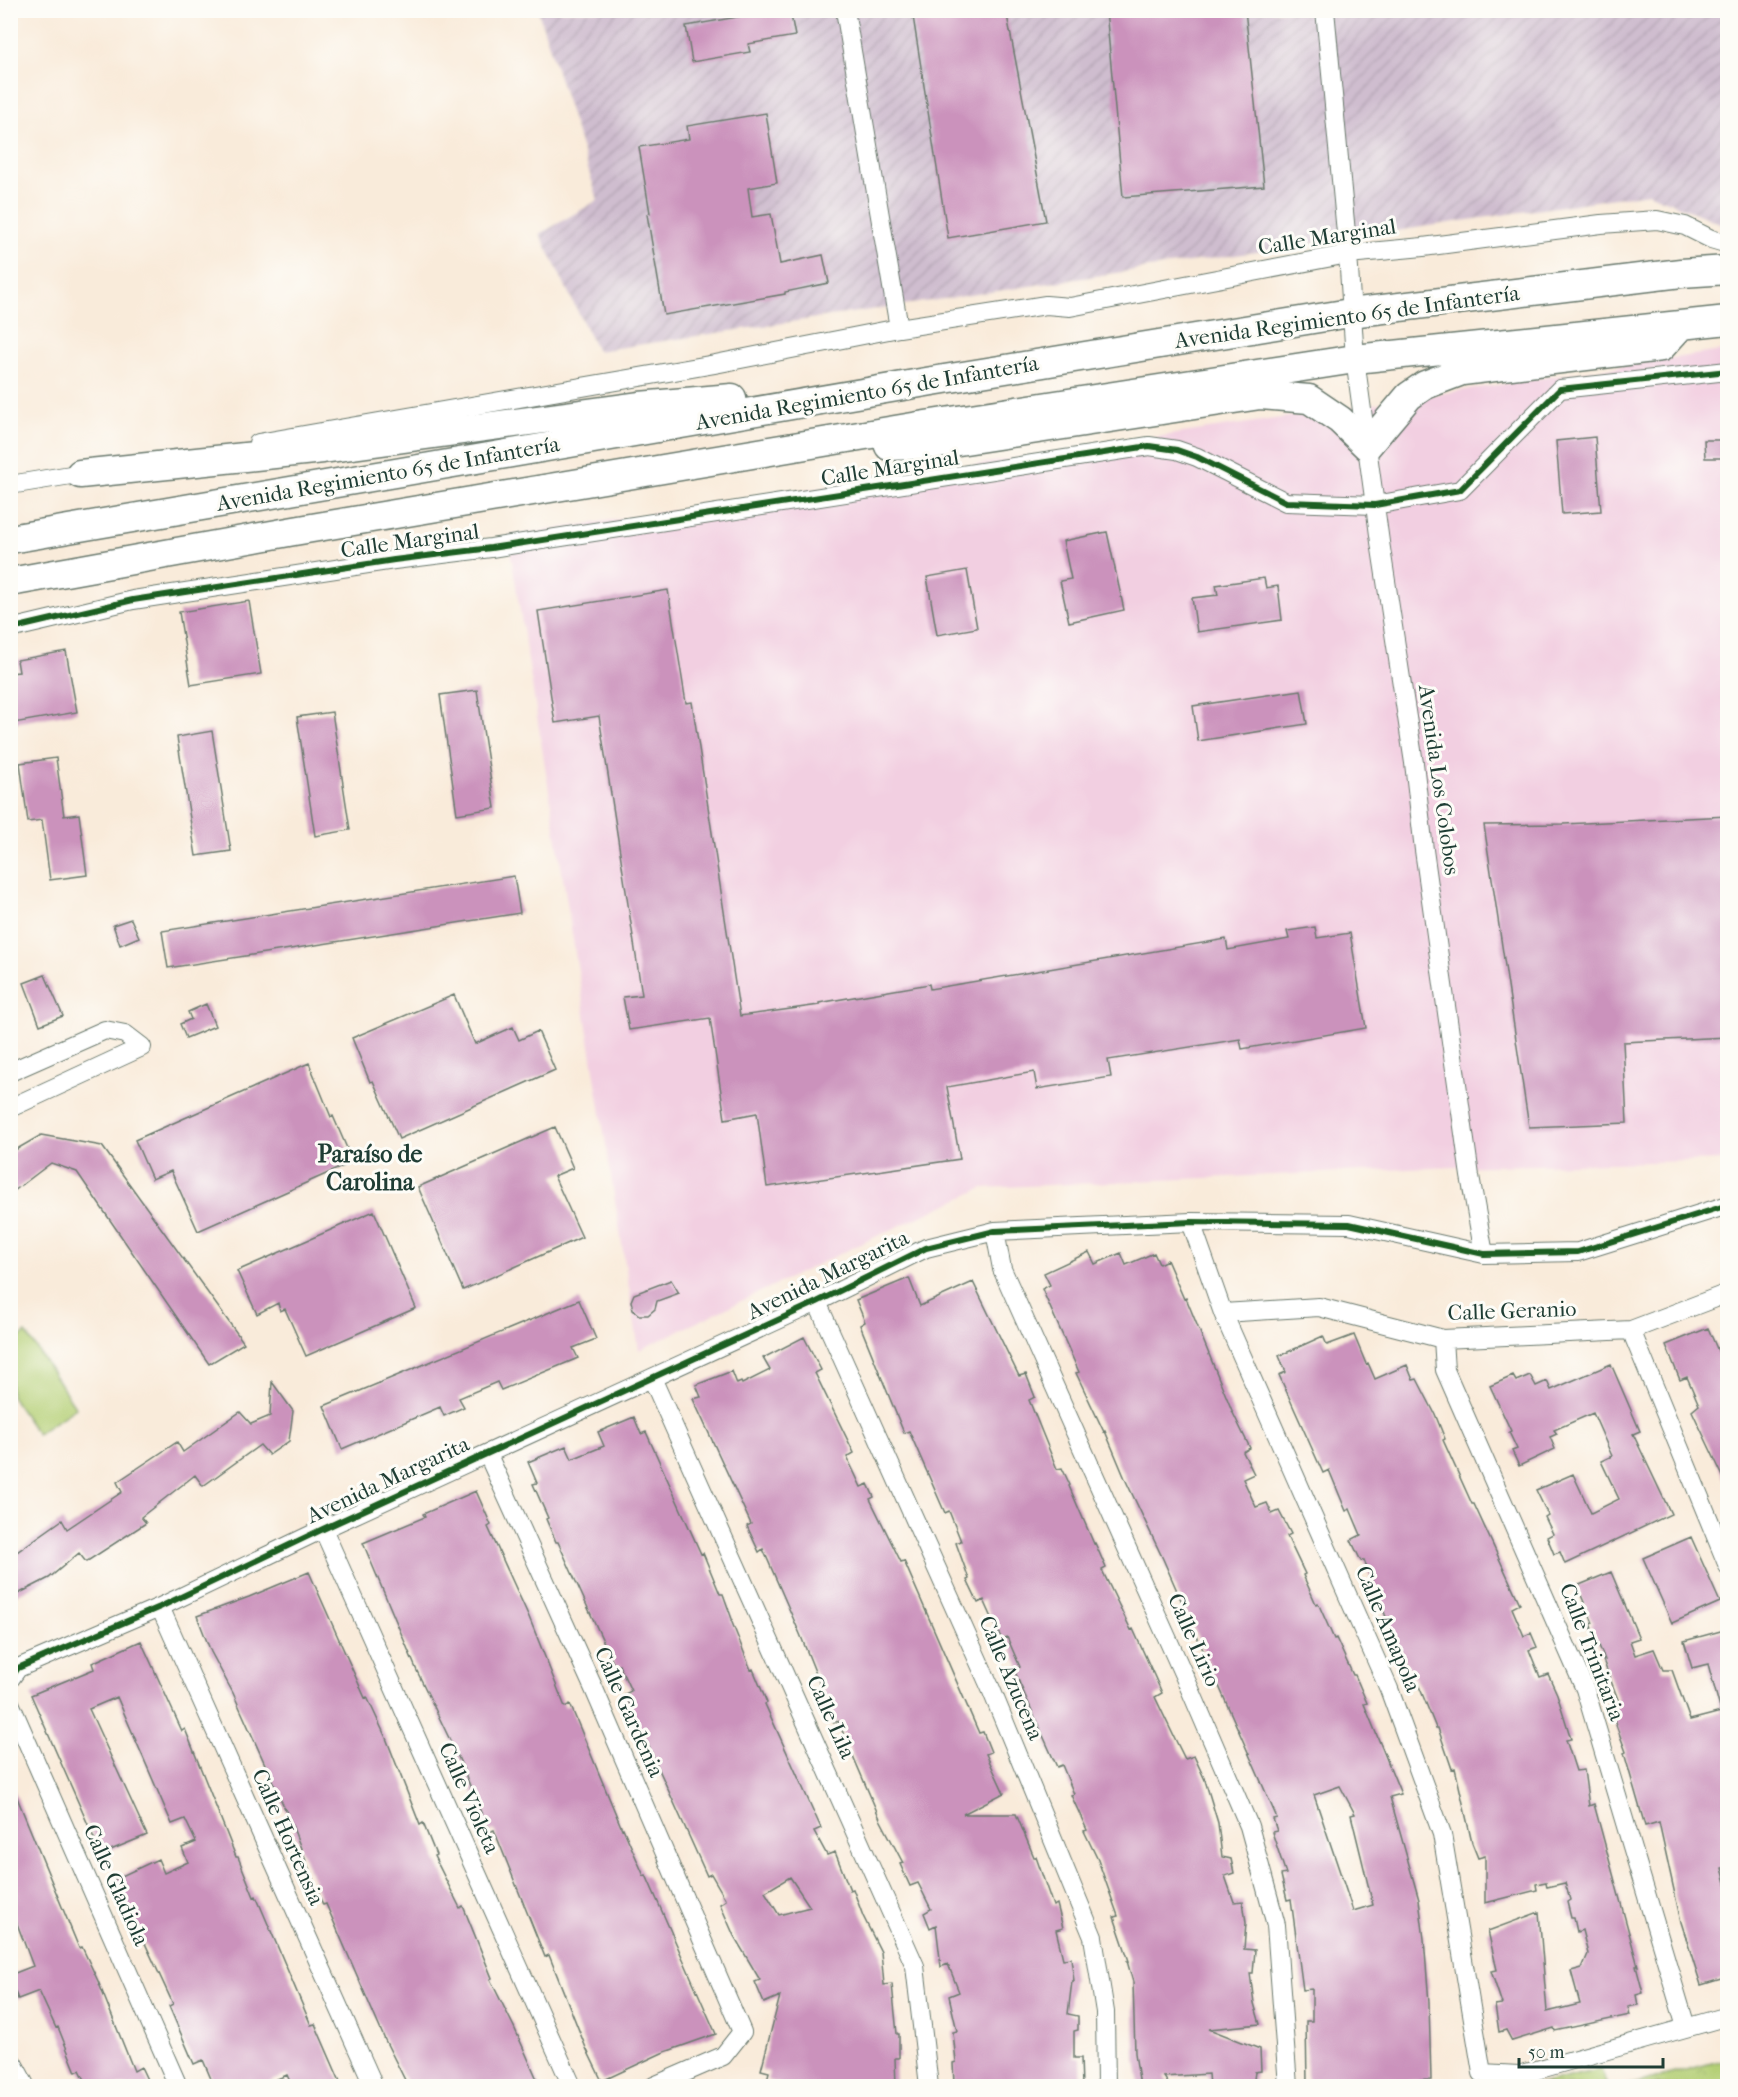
<svg xmlns="http://www.w3.org/2000/svg" width="1738" height="2097" font-family="'IM FELL French Canon',serif">
<defs>
<pattern id="industrial-furrows" width="10" height="10" patternUnits="userSpaceOnUse" patternTransform="scale(1.5)"><rect width="10" height="10" fill="#cfbdcf"/><path d="M-1 1l2-2M0 10L10 0M9 11l2-2" fill="none" stroke="#b1a3b2"/></pattern>
<pattern id="park-crowns" width="20" height="18" patternUnits="userSpaceOnUse" patternTransform="scale(1.5)"><rect width="20" height="18" fill="#b4cf75"/><path d="M2 6a3 3 0 1 1 6 0M12 15a3 3 0 1 1 6 0" fill="none" stroke="#92a961"/></pattern>
</defs>
<rect width="100%" height="100%" fill="#fdfcf7"/>
<filter id="ink" filterUnits="userSpaceOnUse"><feTurbulence type="fractalNoise" baseFrequency=".0167" numOctaves="2"/><feDisplacementMap in="SourceGraphic" scale="12" xChannelSelector="R" yChannelSelector="G"/><feConvolveMatrix kernelMatrix="1 2 1 2 8 2 1 2 1" color-interpolation-filters="sRGB"/></filter>
<filter id="wash" filterUnits="userSpaceOnUse"><feTurbulence type="fractalNoise" baseFrequency=".008" numOctaves="4" result="noise"/><feDisplacementMap in="SourceGraphic" scale="24" xChannelSelector="R" yChannelSelector="G"/><feGaussianBlur stdDeviation="1.35" result="paint"/><feColorMatrix in="noise" values="0 0 0 0 0 0 0 0 0 0 0 0 0 0 0 0 0 1.4 0 .05"/><feComposite in="paint" operator="in"/></filter>
<g filter="url(#wash)">
<rect width="100%" height="100%" fill="#f9ebda"/>
<path fill="#f2cfe1" d="M1727,350V1160L1454,1167L983,1188L875,1237L639,1350L508,536Z"/>
<path fill="url(#industrial-furrows)" d="M538,11H1727V226L1648,193L597,351L540,234L598,200Z"/>
<path fill="url(#park-crowns)" stroke="#6a8654" stroke-width="1.5" d="M1727,2059V2086H1626Z
M1601,2069L1607,2086H1533Z"/>
<path fill="#b4cf75" stroke="#6a8654" stroke-width="1.5" d="M26,1333L76,1408L37,1434L11,1396V1344Z"/>
<g id="blocks">
<path fill="#cb92bc" fill-rule="evenodd" d="M777,10H790L795,36L748,44L750,52L692,62L686,26Z
M912,10H1006L1046,221L948,238Z
M1106,10H1245L1264,186L1123,197Z
M766,113L777,183L748,188L752,217L771,214L780,264L823,255L829,283L785,292V294L664,315L647,214L650,213L639,147L689,139L687,126Z
M1595,437L1601,511L1562,514L1556,441Z
M1704,440H1728V458H1705Z
M1107,532L1124,610L1069,622L1060,581L1071,579L1063,541Z
M967,570L977,628L937,635L927,577Z
M1264,578L1266,588L1278,586L1282,620L1197,632L1192,598L1218,595L1216,585Z
M668,590L686,703L692,702L740,1016L819,1005V1003L929,984L930,989L1226,939L1228,950L1289,939L1287,931L1315,927L1317,938L1350,933L1366,1028L1242,1049L1240,1039L1108,1060L1111,1077L1037,1089L1034,1072L947,1087L960,1159L767,1187L757,1113L725,1119L710,1018L629,1030L623,997L642,995L599,716L555,723L538,611Z
M249,601L261,674L191,685L179,612Z
M66,651L77,712L14,723L10,706V673L19,672L17,660Z
M477,690L495,808L457,814L440,695Z
M1301,690L1307,724L1198,741L1193,706Z
M332,712L350,830L315,836L297,717Z
M212,731L231,851L196,856L177,737Z
M56,758L64,816L79,814L87,875L50,880L42,820L28,822L20,763Z
M1728,816V1037L1623,1042L1627,1123L1529,1127L1484,825L1564,824Z
M514,876L520,913L168,968L162,931Z
M131,919L139,937L120,945L113,925Z
M45,975L63,1016L40,1025L24,983Z
M454,995L475,1044L513,1027L519,1040L538,1031L555,1070L399,1139L373,1081L370,1082L352,1038Z
M206,1004L215,1026L186,1038L180,1024L191,1019L188,1012Z
M309,1063L331,1117L333,1116L353,1162L198,1231L171,1171L152,1179L135,1140Z
M555,1127L573,1168L554,1176L582,1237L463,1290L418,1187Z
M41,1135L102,1146L244,1343L209,1364L77,1172L51,1163L10,1194V1153Z
M374,1211L416,1308L306,1356L285,1309L280,1311L278,1303L257,1314L237,1271Z
M1089,1252L1095,1264L1121,1253L1126,1265L1154,1253L1159,1264L1167,1260L1184,1299L1186,1298L1233,1413L1250,1448L1243,1452L1254,1474L1243,1479L1256,1507L1267,1503L1272,1514L1279,1511L1291,1534L1287,1536L1305,1574L1303,1575L1316,1604L1318,1603L1334,1639L1336,1638L1353,1675H1355L1367,1703L1364,1704L1401,1794L1390,1797L1419,1900L1424,1939L1429,2003L1431,2080L1409,2081L1410,2086H1394L1393,2083L1307,2084L1306,2021H1312V1989L1303,1990L1291,1899L1287,1900L1281,1875L1286,1874L1272,1832L1277,1831L1273,1819L1277,1818L1163,1559L1126,1481L1105,1431L1104,1432L1076,1373L1079,1372L1042,1289L1050,1285L1044,1273ZM1340,1786L1355,1814L1351,1815L1373,1905L1353,1911L1314,1795Z
M909,1278L920,1306L973,1282L1019,1376L1026,1374L1035,1397L1029,1400L1057,1469L1062,1468L1070,1485L1069,1486L1094,1544L1095,1543L1106,1568L1102,1570L1131,1630L1133,1629L1162,1693L1155,1697L1178,1745L1185,1759L1194,1756L1205,1780L1218,1823L1222,1857L1231,1859L1234,1873L1225,1876L1234,1902L1243,1901L1246,1923L1244,1949L1255,1950L1253,1973H1250L1254,2003L1260,2024L1209,2029L1260,2049L1261,2071L1255,2072L1253,2086H1209L1208,2074L1164,2077L1170,2086H1140L1135,2053L1133,1982L1127,1961H1129L1114,1917L1118,1916L1098,1860L1084,1831L1087,1830L1071,1795L1074,1794L1062,1765L1057,1767L1020,1684L1014,1669L1020,1667L1007,1637L1002,1640L984,1600L978,1603L967,1580L969,1579L956,1543L961,1541L949,1511L945,1513L909,1431L904,1433L860,1325L865,1322L856,1300Z
M671,1280L679,1293L657,1301L655,1309L648,1315H639L633,1310L631,1301L634,1294Z
M579,1300L596,1339L573,1348L578,1358L501,1390L497,1382L459,1398L464,1407L444,1416L440,1407L342,1449L324,1406Z
M1708,1328L1728,1374V1487L1692,1411L1699,1405L1687,1377L1680,1380L1666,1345Z
M1354,1335L1366,1364L1368,1363L1375,1379L1407,1365L1413,1380L1417,1379L1435,1414L1445,1439L1443,1440L1472,1504H1474L1520,1604L1512,1608L1524,1636L1531,1633L1537,1647L1529,1650L1540,1677L1548,1674L1557,1694L1571,1739L1566,1740L1576,1771L1584,1770L1589,1806L1594,1804L1638,1966H1636L1643,1993L1636,1995L1638,2005L1628,2007L1630,2015L1555,2031L1554,2028L1512,2041L1506,2030L1499,2032L1495,2005L1502,2004L1491,1971L1497,1970L1488,1931L1539,1912L1547,2012L1580,2004L1571,1971L1582,1968L1588,1954L1582,1930L1577,1932L1574,1918H1571L1567,1902L1570,1900L1565,1883L1547,1887L1546,1882L1536,1884L1537,1890L1485,1903V1856L1478,1858L1472,1843L1455,1768L1452,1769L1438,1728H1436L1419,1686L1396,1643L1364,1560L1361,1561L1351,1540L1361,1535L1350,1509L1346,1511L1329,1470L1323,1473L1279,1375L1286,1372L1279,1356L1323,1336L1327,1345Z
M804,1337L821,1370L815,1373L854,1453L847,1457L861,1487L868,1484L874,1497L870,1499L901,1562L904,1561L979,1733L983,1732L991,1752L986,1754L1004,1793L963,1814H1016L1034,1857H1036L1053,1906L1057,1904L1063,1928L1056,1930L1063,1959L1071,1958L1074,1981H1072L1068,2014L1078,2016V2030L1074,2031V2058H1081L1082,2086H962V2084H954L953,2063L956,2062L953,2032L957,2031L949,1996L959,1992L948,1964L941,1967L936,1925L930,1928L924,1913L931,1909L918,1883L910,1886L900,1864L903,1863L881,1821L838,1721L834,1723L821,1695L824,1694L800,1634L763,1549L759,1552L747,1526L751,1524L693,1399L701,1397L696,1385L732,1371L737,1384L741,1382L742,1384L770,1370L763,1358Z
M1611,1364L1640,1431L1633,1434L1671,1514L1565,1564L1560,1552L1554,1554L1547,1537L1553,1534L1545,1517L1548,1515L1536,1490L1573,1474L1591,1513L1619,1499L1601,1461L1612,1456L1593,1413L1554,1430L1557,1434L1550,1437L1555,1449L1519,1466L1512,1451L1517,1449L1509,1432L1511,1431L1490,1386L1513,1376L1516,1381L1530,1375L1536,1386L1547,1381L1551,1390Z
M272,1382L293,1411L289,1441L269,1455L260,1445L203,1486L195,1475L141,1517L146,1523L86,1562L79,1553L49,1578L10,1598V1557L62,1520L67,1529L122,1492L117,1482L177,1442L183,1452L240,1412L251,1424L270,1416Z
M634,1417L641,1434L646,1432L701,1554L703,1553L720,1594H723L732,1619L731,1620L751,1670L753,1669L767,1703L765,1704L821,1828L814,1831L827,1855L835,1852L850,1890L853,1889L863,1916L881,1952L884,1985L892,1984L897,2034H899V2058H895L896,2086H780V2084L767,2080L769,2072L761,2070L780,1996L764,2003L755,1982L760,1980L734,1936L720,1904L726,1900L711,1874L707,1876L625,1694L631,1691L619,1665L615,1667L577,1584L558,1542H556L546,1519L548,1518L533,1484L537,1483L528,1462L566,1446L572,1459L604,1446L598,1432ZM790,1877L810,1907L779,1915L765,1892Z
M476,1491L491,1525L488,1527L529,1617L565,1707L570,1704L622,1829L623,1828L644,1876L646,1875L716,2034L662,2053L602,2081L586,2048L549,1955L545,1957L494,1830L489,1832L459,1759L417,1671L363,1543L425,1517L423,1514Z
M1691,1537L1720,1602L1672,1623L1643,1558Z
M309,1572L365,1698L367,1697L386,1738L420,1825L423,1823L436,1855L434,1856L460,1908L463,1906L492,1978L490,1979L514,2027L540,2086H408L385,2040L326,1904L323,1905L290,1820L233,1693L211,1652L197,1616L249,1597Z
M1611,1572L1639,1638L1630,1641L1635,1655L1654,1649L1663,1670H1672L1690,1720L1721,1712L1708,1664L1692,1668L1684,1641L1728,1629V1867L1722,1868L1728,1890V1977L1701,1985L1681,1922L1659,1822L1645,1826L1624,1753L1626,1752L1609,1706L1619,1702L1603,1660H1605L1590,1624L1593,1623L1577,1586Z
M141,1641L182,1731L185,1729L236,1857H238L254,1897L256,1896L311,2025L315,2024L342,2086H292L287,2075L260,2086H214L203,2060L194,2064L169,2006L173,2004L143,1939L139,1940L128,1918L131,1917L113,1880L158,1859L164,1873L188,1862L182,1848L196,1842L185,1819L172,1824L117,1697L89,1709L147,1835L101,1854L31,1695L94,1669L92,1663Z
M11,1783L79,1948L82,1947L98,1981L134,2071L141,2067L150,2086H88L80,2070L76,2072L58,2027L56,2028L39,1991L18,1999L10,1980V1975L33,1966L10,1905Z"/>
</g>
</g>
<g filter="url(#ink)">
<use href="#blocks" fill-opacity="0" stroke="#6b7a6e" stroke-width="1.5"/>
<g fill="none" stroke-linecap="round" stroke-linejoin="round">
<g stroke="#6b7a6e" stroke-width="20">
<path id="street" d="M845,10L899,328
M1325,10L1348,254L1355,359L1380,542L1414,763L1424,850L1470,1176L1484,1254
M258,443L715,364L899,328L1046,305L1070,307L1348,254L1423,247L1601,224L1657,220L1685,226L1711,239L1728,244
M10,485L89,472
M10,629L133,600L394,560L491,548L1149,446L1177,450L1197,457L1286,502L1375,505L1460,490L1560,389L1728,371
M10,1072L105,1030L125,1034L142,1047L10,1108
M1191,1222L1223,1313L1389,1689L1442,1834L1482,2073L1519,2075L1728,2016
M995,1231L1002,1269L1190,1689L1249,1826L1276,1925L1288,2086
M817,1302L991,1689L1093,1937L1105,2012L1106,2086
M1223,1313L1319,1307L1443,1339L1631,1330L1728,1293
M1631,1330L1728,1566
M1443,1339L1445,1370L1585,1689L1686,2027
M652,1378L915,1966L929,2086
M488,1455L594,1689L742,2032L723,2056L654,2086
M323,1529L572,2086
M160,1607L374,2086
M10,1679L18,1668L160,1607L323,1529L817,1302L926,1248L995,1231L1191,1222L1349,1224L1484,1254L1578,1252L1728,1205
M10,1703L178,2086"/>
</g>
<g stroke="#6b7a6e" stroke-width="28">
<path id="secondary" d="M10,2066L21,2086"/>
</g>
<g stroke="#6b7a6e" stroke-width="31">
<path id="primary" d="M889,446L939,444L1260,395L1309,399L1340,420L1367,446L1409,396L1425,385L1462,371L1661,347L1681,325
M80,474L323,449L639,406L732,398
M10,539L932,381L1350,313L1681,273L1728,270
M10,582L294,531L919,426L1355,359L1728,320"/>
</g>
<use href="#street" stroke="#fff" stroke-width="18"/>
<use href="#secondary" stroke="#fff" stroke-width="26"/>
<use href="#primary" stroke="#fff" stroke-width="28"/>
<g stroke="#fdfcf7" stroke-width="10">
<path id="cycleway" d="M10,629L133,600L394,560L491,548L1149,446L1177,450L1197,457L1286,502L1375,505L1460,490L1560,389L1728,371
M10,1679L18,1668L160,1607L323,1529L817,1302L926,1248L995,1231L1191,1222L1349,1224L1484,1254L1578,1252L1728,1205"/>
</g>
<use href="#cycleway" stroke="#1b5e20" stroke-width="6"/>
</g>
</g>
<g text-anchor="middle" dominant-baseline="central" stroke-width="6" stroke-linejoin="round" paint-order="stroke">
<g font-size="22" fill="#1f3d34" stroke="#fdfcf7">
<text transform="translate(1327 237) rotate(-9)">Calle Marginal</text>
<text transform="translate(1347 317) rotate(-8)">Avenida Regimiento 65 de Infantería</text>
<text transform="translate(867 393) rotate(-10)">Avenida Regimiento 65 de Infantería</text>
<text transform="translate(890 468) rotate(-9)">Calle Marginal</text>
<text transform="translate(388 474) rotate(-10)">Avenida Regimiento 65 de Infantería</text>
<text transform="translate(410 541) rotate(-8)">Calle Marginal</text>
<text transform="translate(1439 780) rotate(82)">Avenida Los Colobos</text>
<text transform="translate(828 1275) rotate(-26)">Avenida Margarita</text>
<text transform="translate(1512 1311) rotate(-2)">Calle Geranio</text>
<text transform="translate(388 1480) rotate(-25)">Avenida Margarita</text>
<text transform="translate(1388 1629) rotate(67)">Calle Amapola</text>
<text transform="translate(1194 1640) rotate(66)">Calle Lirio</text>
<text transform="translate(1592 1652) rotate(69)">Calle Trinitaria</text>
<text transform="translate(1011 1678) rotate(67)">Calle Azucena</text>
<text transform="translate(629 1712) rotate(66)">Calle Gardenia</text>
<text transform="translate(831 1717) rotate(66)">Calle Lila</text>
<text transform="translate(469 1798) rotate(66)">Calle Violeta</text>
<text transform="translate(288 1837) rotate(66)">Calle Hortensia</text>
<text transform="translate(116 1885) rotate(66)">Calle Gladiola</text>
</g>
<g font-size="24" font-weight="bold" fill="#1f3d34" stroke="#fdfcf7">
<text x="370" y="1154">Paraíso de<tspan x="370" dy="28">Carolina</tspan></text>
</g>
</g>
<rect width="1738" height="2097" fill="none" stroke="#fdfcf7" stroke-width="36"/>
<path d="M1519 2058v9h144v-9" fill="none" stroke="#1f3d34" stroke-width="3"/>
<text x="1528" y="2058" font-size="18" fill="#1f3d34" stroke="#fdfcf7" stroke-width="4.5" paint-order="stroke">50 m</text>
</svg>
